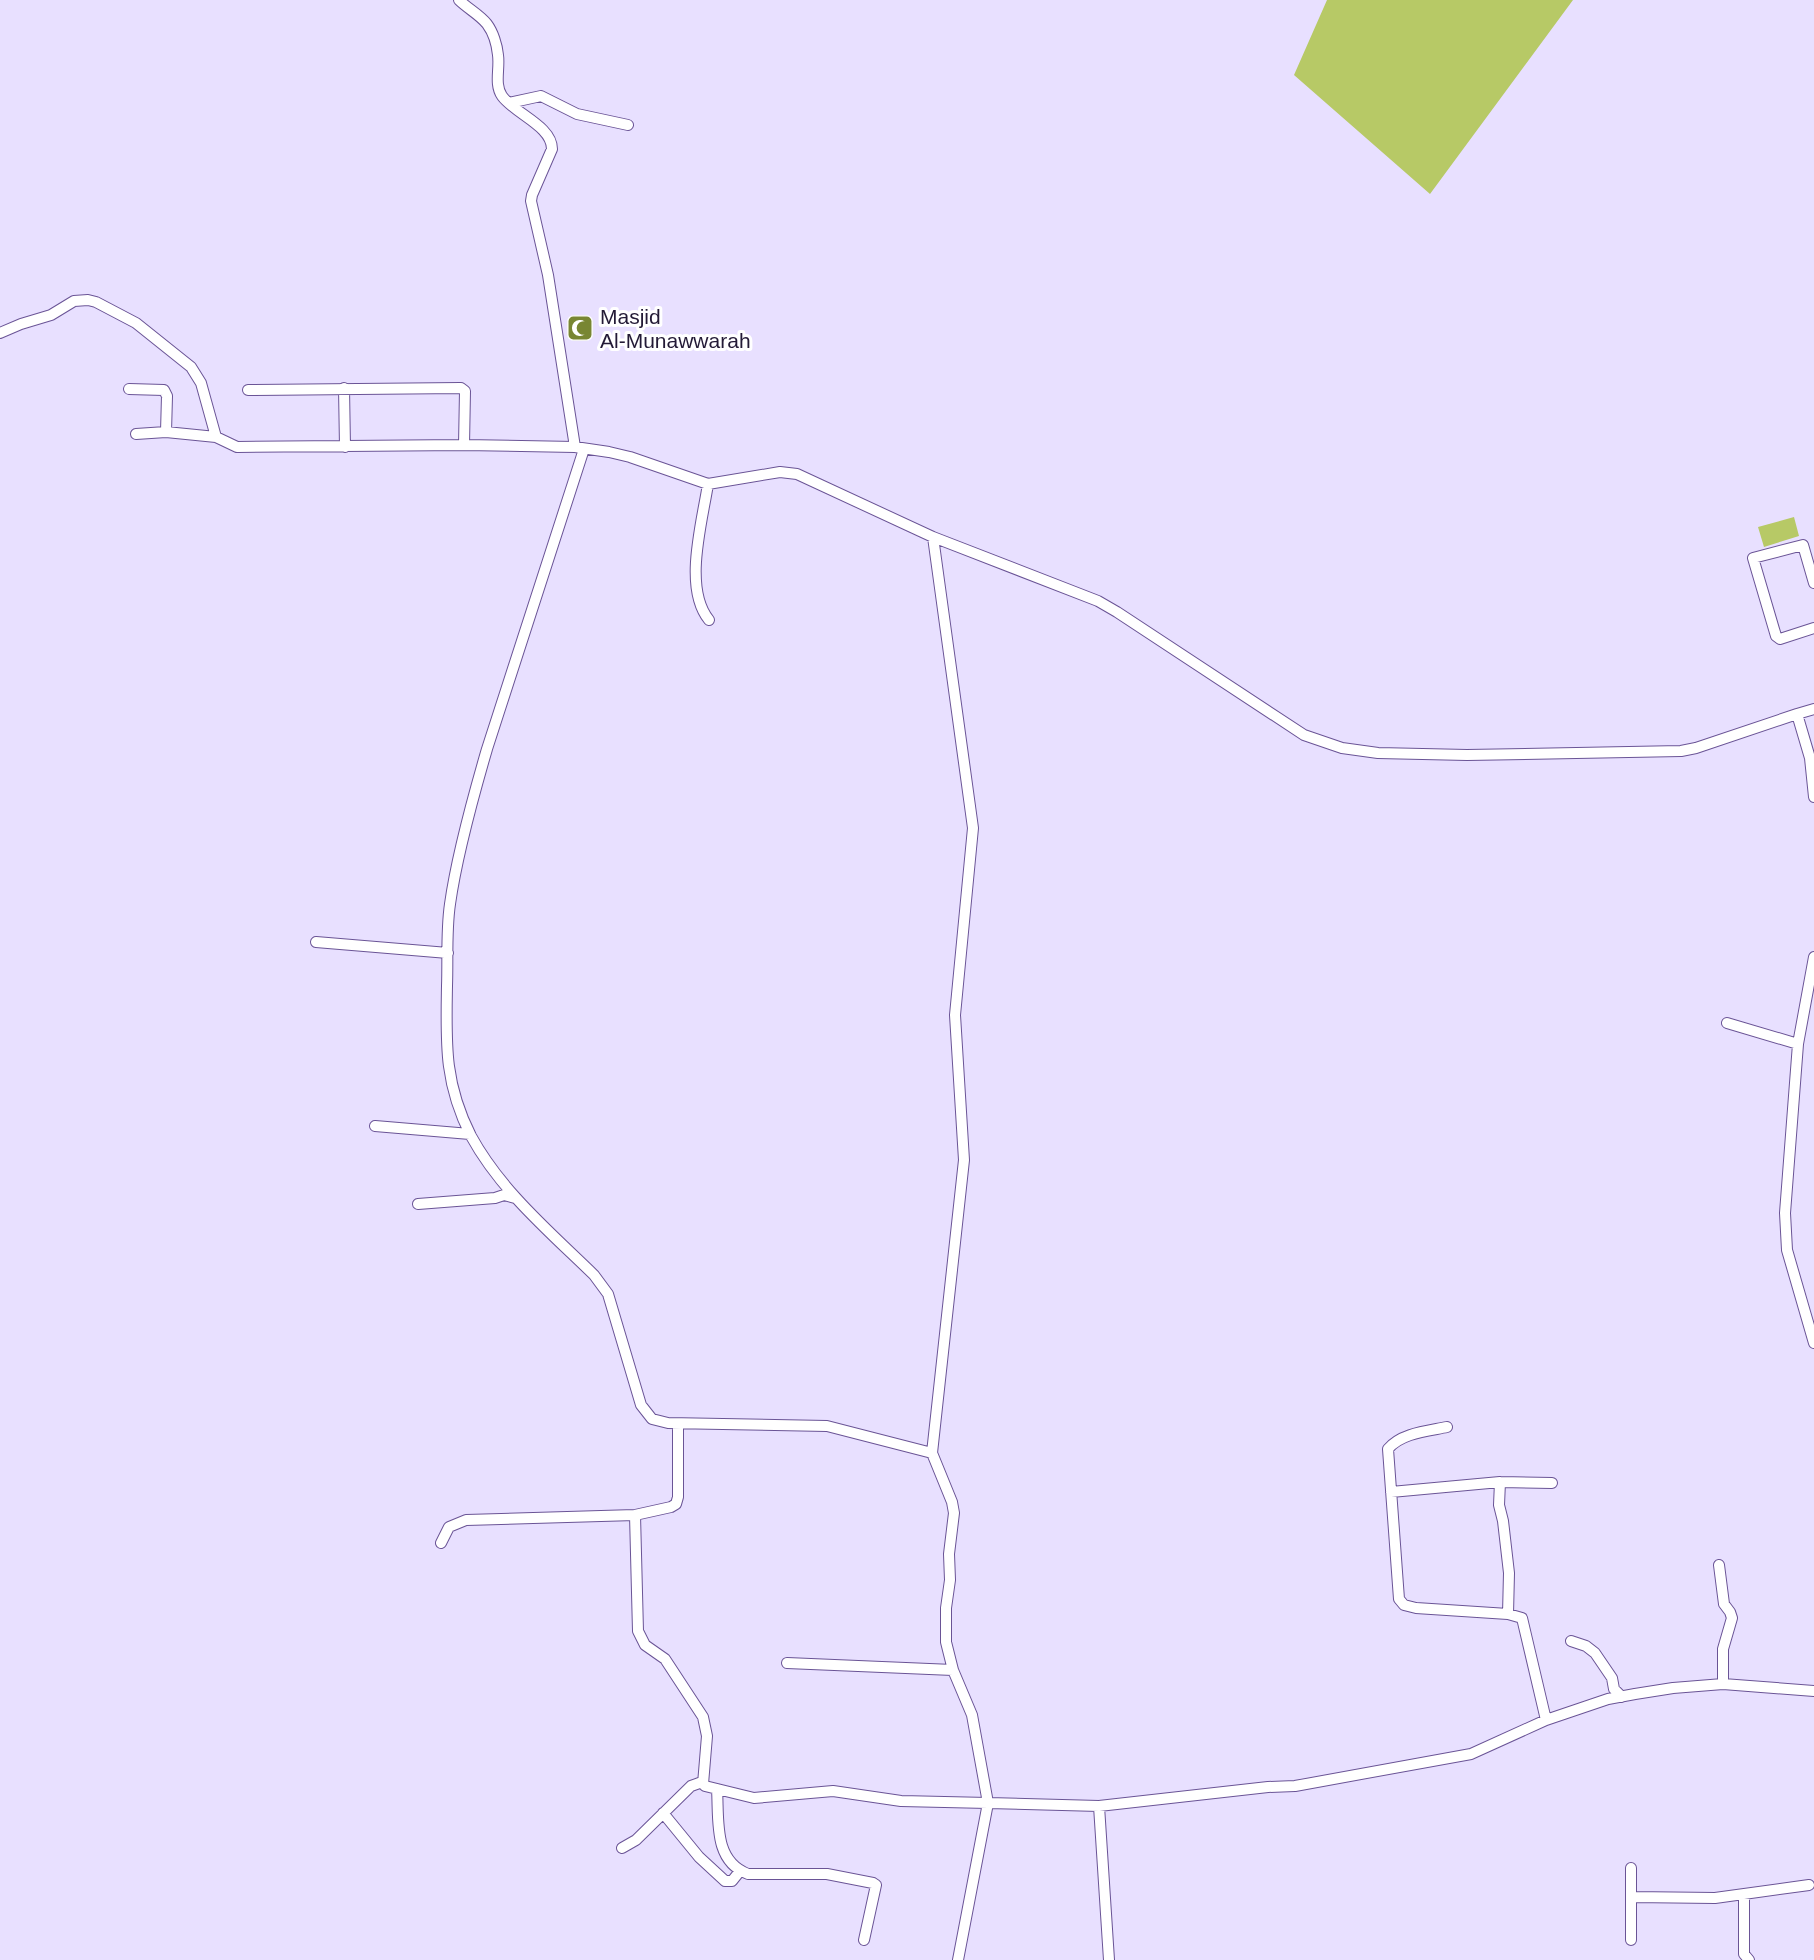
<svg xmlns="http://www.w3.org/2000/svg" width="1814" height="1960" font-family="Arial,sans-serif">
<rect width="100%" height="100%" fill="#e8e0ff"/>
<path fill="#b7c966" d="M1327,0H1573L1430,194L1294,75Z
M1794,517L1799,536L1764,547L1758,527Z"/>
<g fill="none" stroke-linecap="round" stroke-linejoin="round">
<g stroke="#6a5496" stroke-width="12">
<path id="street" d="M459,0C467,8 480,15 487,24C493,32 497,45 498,55C500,69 494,84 502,96C515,114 552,126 552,149L532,195L531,201L548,275L575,447
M509,103L541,96L577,114L628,125
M0,333L21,324L51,315L74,301L88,300L96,302L136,323L191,367L201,383L216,437L237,447L464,445L575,447L609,452L630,457L708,484L780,472L797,474L933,537L1098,601L1117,612L1304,735L1342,748L1378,753L1467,755L1681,751L1696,748L1797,714L1810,758L1814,797
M344,388L345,447
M129,389L164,390L167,396L166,432
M248,390L461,388L465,391L464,445
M136,434L166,432L216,437
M584,449L487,749C473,797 457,854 450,904C446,931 448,959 447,986C446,1043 444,1083 471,1136C501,1191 550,1232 594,1275L608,1294L641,1405L652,1419L668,1423L827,1426L932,1453L952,1502L954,1513L949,1554L950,1580L946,1608V1642L953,1670L972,1715L988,1803L1099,1806L1268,1787L1295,1786L1471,1754L1546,1720L1608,1699L1635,1694L1673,1688L1723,1684L1814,1691
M708,484C702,523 683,588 709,620
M1814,583L1803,545L1753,558L1776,636L1780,639L1814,628
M1797,714L1814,709
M316,942L448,953
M1814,957L1798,1044L1785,1213L1787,1250L1814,1343
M1727,1023L1798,1044
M375,1126L470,1134
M418,1204L495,1198L504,1195L515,1198
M678,1425V1497L676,1504L671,1507L635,1515L638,1631L645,1645L665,1659L703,1717L707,1736L703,1784L705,1786L754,1798L833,1791L901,1801L988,1803L958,1960
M1447,1427C1428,1431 1401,1433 1388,1449L1399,1599L1404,1605L1416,1608L1508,1614L1522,1618L1546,1720
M932,1453L964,1160L955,1015L973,828L933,537
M1500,1482L1499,1505L1503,1521L1509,1573L1508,1614
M1391,1492L1500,1482L1552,1483
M441,1543L449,1527L466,1520L635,1515
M1719,1565L1724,1604L1730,1612L1732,1618L1723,1649V1684
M1571,1641L1586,1646L1595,1653L1612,1678L1614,1689L1622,1697
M787,1663L953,1670
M717,1789C719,1820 713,1861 748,1874H827L873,1883L876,1885L864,1940
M1099,1806L1109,1960
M663,1813L699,1857L725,1881H732L740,1871
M622,1848L636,1840L691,1786L702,1782
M1631,1868V1940
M1744,1894V1954L1749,1960
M1632,1897L1715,1898L1809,1885"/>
</g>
<use href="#street" stroke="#fff" stroke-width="10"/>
</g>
<defs>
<g id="mosque-square" transform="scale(1.35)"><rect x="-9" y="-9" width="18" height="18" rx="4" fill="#788633" stroke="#fff"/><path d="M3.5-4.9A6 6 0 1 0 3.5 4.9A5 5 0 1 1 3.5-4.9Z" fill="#fff"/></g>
</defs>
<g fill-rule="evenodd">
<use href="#mosque-square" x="580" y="328"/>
</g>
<g text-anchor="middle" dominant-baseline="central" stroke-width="6" stroke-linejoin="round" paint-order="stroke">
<g font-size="21" fill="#231a36" stroke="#fff" text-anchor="start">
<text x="600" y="316">Masjid<tspan x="600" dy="24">Al-Munawwarah</tspan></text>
</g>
</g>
</svg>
